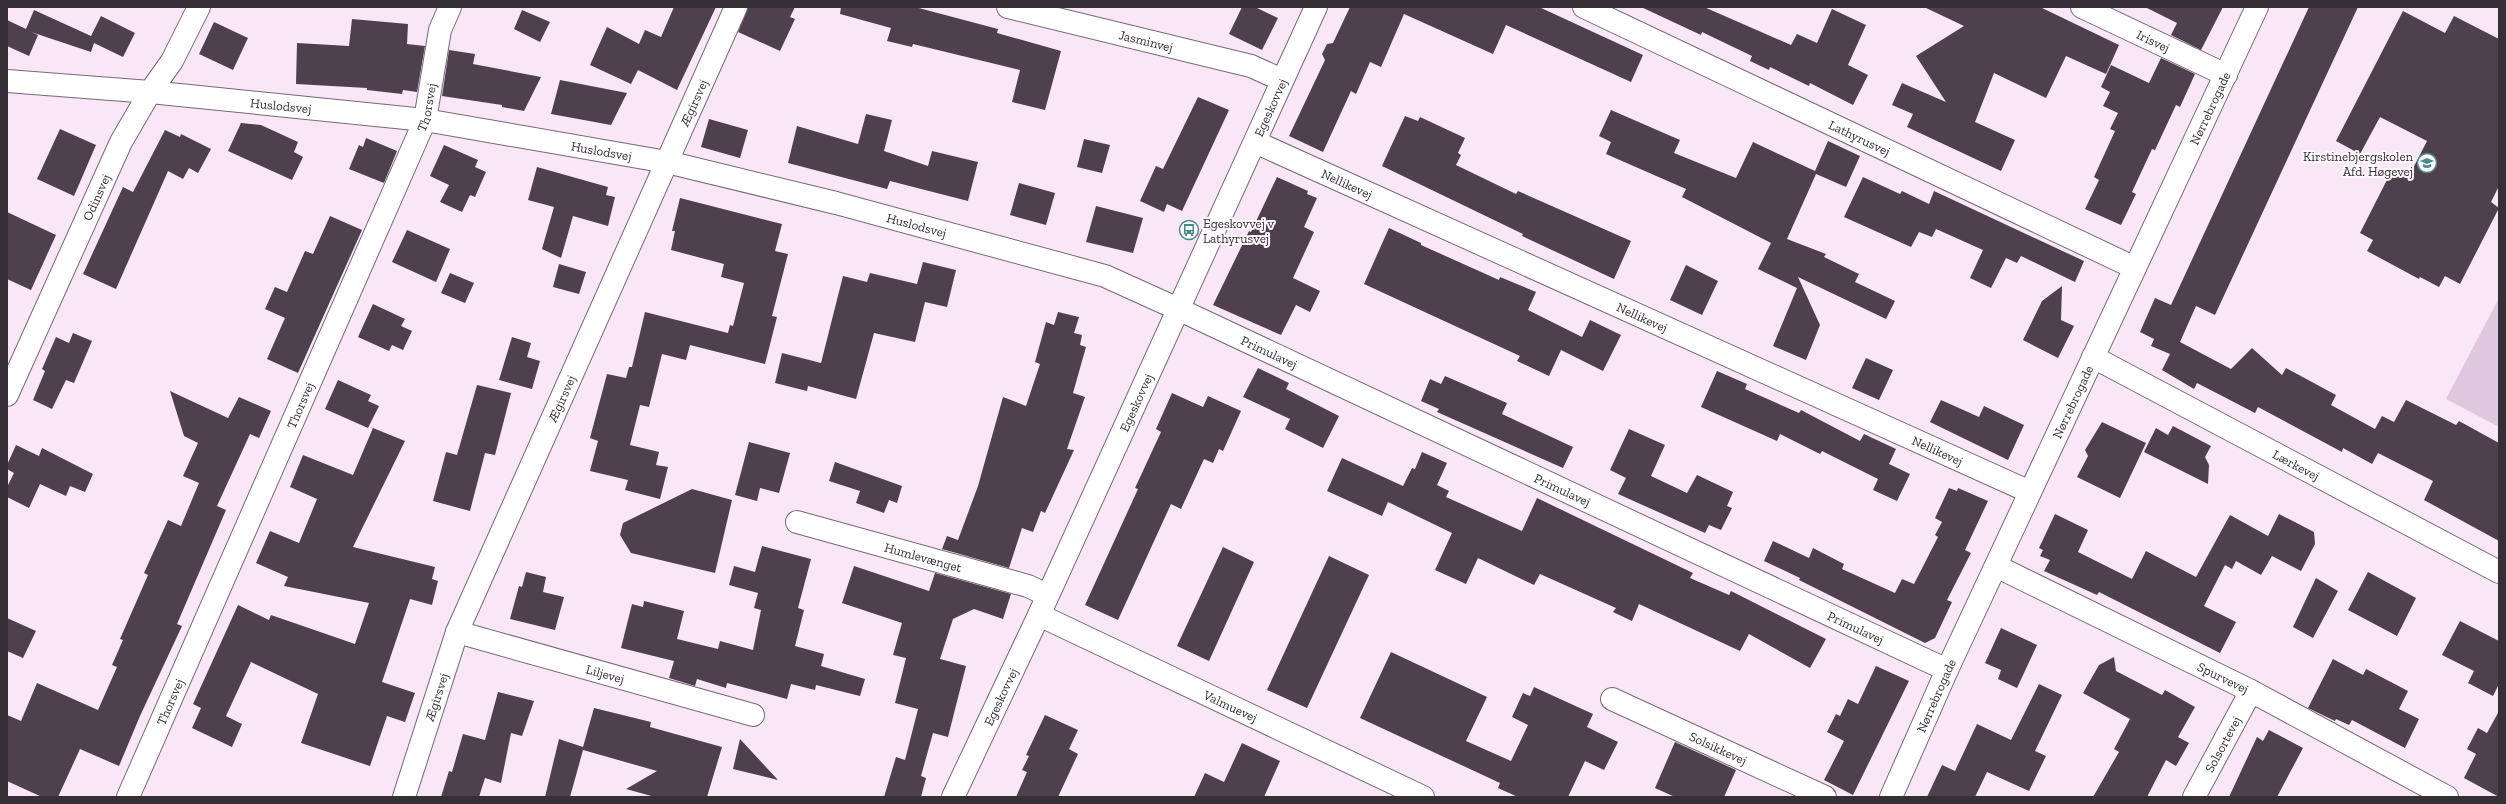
<svg xmlns="http://www.w3.org/2000/svg" width="2506" height="804" font-family="'Zilla Slab',serif">
<rect width="100%" height="100%" fill="#f9e7f8"/>
<path fill="#dfc7de" d="M2499,298V427L2446,399Z"/>
<path fill="#4f404e" d="M674,7H716L677,90L638,70L631,84L590,65L607,27L639,44L645,30L661,37Z
M748,7H795L790,17L795,19L780,51L738,32Z
M841,7H915L998,29L997,33L1061,51L1045,110L1012,102L1020,70L913,44L912,47L887,41L891,28L840,14Z
M1242,7H1255L1278,18L1262,50L1229,34Z
M1350,7H1539L1643,55L1631,82L1506,25L1493,54L1404,14L1381,67L1370,62L1356,94L1351,91L1323,152L1289,136L1325,60L1322,54L1327,44L1333,43Z
M1641,7H1704L1791,45L1797,34L1817,43L1832,9L1866,25L1848,65L1868,75L1853,105L1810,83L1809,86L1770,67L1769,70L1750,61L1752,56L1702,32L1701,35Z
M1924,7H2040L2119,45L2106,74L2066,56L2046,98L1994,73L1975,122L2015,140L2001,171L1907,127L1913,114L1892,105L1902,83L1946,102L1916,56L1964,26Z
M2145,7H2223L2201,50L2171,35L2177,23Z
M2309,7H2358L2215,315L2196,306L2180,342L2231,369L2252,348L2282,375L2286,368L2336,395L2331,405L2375,429L2382,416L2394,422L2406,400L2456,425L2459,421L2499,443V541L2424,500L2433,481L2378,453L2372,464L2343,448L2342,452L2258,407L2255,413L2197,383L2194,389L2162,370L2170,354L2151,346L2154,339L2140,332L2155,298L2171,305Z
M34,10L91,36L101,16L135,33L123,57L94,43L91,52L31,32L38,35L29,56L7,46V20L26,29Z
M522,10L550,22L540,42L514,29Z
M2403,11L2445,33L2454,16L2499,39V186L2491,202L2499,208L2460,284L2445,276L2439,287L2420,277L2419,279L2367,251L2373,240L2360,233L2392,170L2408,178L2427,141L2380,117L2360,154L2336,141Z
M352,19L408,24L407,44L425,46L417,92L403,90L402,94L367,90V88L296,84L297,43L349,46Z
M214,22L248,38L233,70L199,54Z
M449,50L475,54L473,64L541,77L524,111L502,107V105L442,96Z
M2161,58L2195,74L2180,107L2176,105L2155,150L2152,149L2132,192L2136,194L2121,225L2085,209L2099,180L2094,177L2115,131L2110,129L2118,113L2103,106L2110,92L2101,87L2111,65L2149,83Z
M560,80L627,93L611,125L551,114Z
M1198,97L1229,110L1182,211L1167,204L1164,212L1140,201L1156,166L1163,169Z
M1611,110L1680,140L1674,153L1736,178L1753,142L1815,171L1828,141L1860,156L1846,187L1816,174L1787,239L1826,254L1824,257L1859,274L1855,282L1895,301L1886,319L1798,277L1820,325L1806,360L1773,346L1797,288L1758,269L1771,243L1682,197L1686,189L1606,154L1611,142L1599,136Z
M866,114L892,120L884,151L928,166L932,151L978,162L968,201L890,181L887,189L788,163L797,126L858,144Z
M1405,116L1418,121L1420,117L1465,138L1458,153L1461,155L1456,165L1516,194L1518,191L1631,241L1614,279L1522,236L1523,234L1382,166Z
M709,119L748,130L740,158L701,147Z
M241,123L261,125L298,142L294,152L303,157L292,180L228,151Z
M60,129L96,145L74,196L37,179Z
M165,130L180,137L181,134L211,149L198,173L189,168L183,179L168,171L116,289L83,274L123,187L133,192Z
M366,138L397,151L384,183L349,169L359,145L363,147Z
M1084,139L1110,145L1102,173L1077,167Z
M444,145L478,160L475,167L486,172L475,197L470,195L462,212L440,202L449,185L430,176Z
M537,167L608,187L606,195L615,197L608,226L573,216L561,258L542,249L554,207L528,200Z
M1277,177L1308,191L1307,194L1317,198L1304,227L1314,232L1293,278L1320,291L1310,312L1296,305L1281,335L1213,305L1249,231L1251,232Z
M1863,177L1900,194L1902,191L1929,204L1934,191L2084,261L2075,282L2021,256L2017,263L2006,258L1991,288L1970,278L1983,250L1936,229L1932,237L1919,232L1911,247L1844,217Z
M1019,183L1055,193L1046,225L1010,215Z
M680,198L782,224L775,251L788,254L772,316L777,317L765,364L690,345L686,360L662,354L649,407L640,405L630,445L659,452L656,465L668,467L660,499L625,490L628,480L590,471L598,441L590,438L607,374L626,378L629,367H632L645,312L728,333L730,325L733,326L744,283L721,277L724,264L671,250L675,231H672Z
M1096,206L1143,218L1133,253L1086,242Z
M7,212L56,235L31,290L7,279Z
M330,216L362,230L298,373L267,359L285,318L265,309L275,287L287,292L305,251L313,254Z
M1389,228L1421,243V245L1499,280L1500,277L1536,292L1528,310L1582,337L1590,320L1621,335L1603,371L1561,350L1549,376L1517,361L1520,356L1364,284Z
M407,230L450,249L436,282L392,262Z
M923,262L956,270L947,307L925,302L915,342L874,333L856,399L808,386L807,391L775,383L782,353L821,363L843,276L867,282L870,273L917,284Z
M559,264L586,272L579,294L553,287Z
M1686,265L1718,281L1702,315L1670,300Z
M450,273L474,283L465,303L441,293Z
M2062,286L2061,320L2074,326L2058,358L2023,340L2042,301Z
M373,304L405,319L401,326L412,331L403,350L392,345L389,351L358,337Z
M1058,312L1079,317L1074,333L1082,335L1080,345L1086,347L1073,393L1085,397L1067,449L1074,450L1045,513L1041,511L1033,532L1022,528L1009,568L942,549L947,536L958,540L978,486L1003,397L1026,406L1040,364L1035,362L1046,322L1054,325Z
M73,333L92,341L74,383L66,380L52,409L33,400L45,371L42,369L56,337L69,343Z
M512,337L531,343L527,357L540,361L532,389L499,380Z
M1866,358L1893,370L1879,400L1852,388Z
M1258,368L1289,383L1286,389L1339,416L1323,448L1285,429L1290,419L1243,397Z
M1717,371L1747,384L1745,389L1799,413L1801,410L1860,441L1864,434L1896,449L1889,464L1910,474L1897,501L1873,490L1878,479L1822,451L1820,454L1780,434L1777,441L1701,407Z
M1445,376L1507,403L1502,414L1573,447L1563,468L1437,412L1439,409L1421,401L1430,379L1441,384Z
M338,380L371,395L368,401L379,406L368,428L325,409Z
M477,385L511,393L495,455L485,453L470,511L433,501L446,452L457,455Z
M170,391L228,418L239,397L271,411L259,438L250,434L217,506L226,510L177,624L182,626L140,716L119,766L80,749L58,797H42L7,781V715L21,721L37,683L98,710L117,667L112,665L123,640L120,639L148,575L144,573L168,520L181,526L199,483L183,476L198,443L184,436Z
M1172,393L1203,407L1208,396L1241,411L1223,451L1219,449L1213,463L1204,459L1181,509L1171,504L1118,620L1085,605L1138,489L1135,488L1161,432L1156,429Z
M1941,400L1979,417L1984,406L2024,425L2008,460L1930,422Z
M2102,422L2146,443L2120,498L2077,477L2088,456L2085,450Z
M2173,426L2211,446L2205,457L2209,465L2208,484L2144,452L2156,428L2168,435Z
M373,428L405,441L353,547L435,567L432,579L438,581L432,605L410,599L382,682L415,693L405,722L387,716L370,766L301,743L318,694L251,662L226,716L242,724L232,747L192,728L201,708L193,704L238,605L269,620L271,615L355,644L369,603L284,586L288,577L256,563L270,531L299,543L317,499L290,487L303,455L353,475Z
M1629,429L1665,445L1651,476L1687,493L1697,475L1733,492L1727,506L1732,508L1721,530L1709,525L1705,533L1618,494L1626,478L1610,470Z
M749,442L790,453L779,493L760,488L757,501L735,495Z
M16,445L39,456L42,448L93,474L85,492L70,486L66,496L40,484L29,508L7,497V487L14,473L7,469V465Z
M1422,452L1447,463L1437,485L1449,491L1446,497L1522,531L1537,498L1693,573L1690,578L1729,595L1731,591L1826,639L1810,668L1749,634L1740,651L1639,604L1632,621L1613,612L1616,608L1540,574L1534,585L1478,558L1466,584L1435,570L1452,533L1388,502L1382,516L1327,491L1342,458L1403,486L1412,468L1415,469Z
M835,462L902,486L897,503L889,500L884,513L856,503L860,491L829,481Z
M1949,488L1957,491L1958,488L1988,501L1965,550L1971,553L1947,600L1952,602L1935,638L1925,643L1799,580L1800,578L1764,561L1773,541L1809,558L1813,548L1844,564L1842,569L1895,593L1902,579L1914,584L1938,537L1935,535L1942,522L1935,518Z
M692,489L732,500L715,573L631,553L620,535L623,523Z
M2055,514L2088,530L2078,552L2132,579L2146,551L2196,577L2230,515L2268,536L2279,514L2314,532L2315,544L2301,571L2272,556L2261,575L2236,561L2232,569L2225,565L2204,606L2236,622L2220,653L2099,592L2097,595L2044,571L2050,560L2040,556L2043,550L2039,548Z
M762,546L811,559L798,608L804,610L795,646L824,654L821,666L865,679L860,696L816,685L815,690L791,684L787,699L727,683L726,688L697,679L695,686L669,678L674,661L621,648L632,604L643,607L644,601L684,611L677,639L718,649L720,641L753,650L761,610L754,608L758,593L729,585L734,566L755,572Z
M1223,547L1254,562L1209,661L1177,646Z
M1329,556L1369,575L1307,708L1267,690Z
M854,566L929,591L935,573L1011,594L1003,619L974,609L953,619L940,659L966,666L948,737L933,733L921,776L926,778L921,797H884L896,757L905,760L918,709L895,703L906,658L893,655L902,623L842,603Z
M526,572L546,577L543,592L564,597L555,630L510,619L519,586L522,587Z
M2368,572L2416,598L2397,636L2348,610Z
M2316,578L2338,591L2313,638L2293,627Z
M7,618L36,631L23,658L7,651Z
M2460,621L2499,641V684L2493,696L2468,683L2474,671L2442,655Z
M2001,628L2037,645L2017,688L1998,679L2001,670L1985,663Z
M1391,652L1487,697L1466,741L1511,761L1528,725L1512,717L1523,693L1530,696L1534,687L1593,714L1587,727L1618,742L1604,770L1585,761L1568,797H1518L1498,788L1500,783L1360,718Z
M2114,657L2116,671L2162,695L2165,690L2195,707L2178,737L2189,743L2176,766L2166,760L2147,797H2093L2119,752L2114,749L2130,719L2083,693L2099,665Z
M2333,659L2363,675L2366,669L2408,691L2399,709L2419,719L2405,748L2352,720L2349,725L2336,719L2335,721L2308,708Z
M1876,666L1909,681L1853,795L1824,780L1844,741L1827,732L1836,714L1840,716L1848,699L1858,704Z
M2039,684L2062,695L2035,751L2046,756L2029,791L1987,772L1975,797H1927L1942,765L1955,771L1977,724L2011,740Z
M498,692L534,701L522,736L511,733L501,783L485,778L479,797H441L449,771L452,772L463,734L485,740Z
M594,708L651,722L650,727L722,747L707,797H655L626,789L657,771L583,750L570,797H545L559,739L583,747Z
M2499,711V797L2464,778L2476,754L2467,749L2478,728L2487,733Z
M1045,715L1078,730L1069,749L1078,754L1058,797H1016L1027,772L1022,770L1029,756L1026,755Z
M2269,730L2303,748L2277,797H2229L2257,737L2263,741Z
M740,739L778,780L733,769Z
M1675,742L1736,770L1724,797H1675L1655,788Z
M1242,743L1280,761L1264,797H1194L1205,773L1224,782Z"/>
<g fill="none" stroke-linecap="round" stroke-linejoin="round">
<g stroke="#786877" stroke-width="24">
<g id="street">
<path id="s1" d="M1008,7L1251,66L1282,80"/>
<path id="s2" d="M1584,7L2135,268"/>
<path id="s3" d="M2082,7L2226,75"/>
<path id="s4" d="M7,81L150,92L425,120L667,162L836,203L1105,276L1178,309L1947,670"/>
<path id="s5" d="M1255,142L2030,492"/>
<path id="s6" d="M2093,357L2499,572"/>
<path id="s7" d="M7,395L121,142L150,92L172,61L199,7"/>
<path id="s8" d="M797,522L1028,586L1047,595"/>
<path id="s9" d="M1996,566L2251,691L2447,797"/>
<path id="s10" d="M1039,615L1423,797"/>
<path id="s11" d="M457,632L753,715"/>
<path id="s12" d="M1612,699L1825,797"/>
<path id="s13" d="M128,797L425,120L440,30L450,7"/>
<path id="s14" d="M404,797L457,632L736,7"/>
<path id="s15" d="M1891,797L1947,670L2257,7"/>
<path id="s16" d="M2194,797L2251,691"/>
</g>
</g>
<g stroke="#786877" stroke-width="24">
<g id="secondary">
<path id="s17" d="M953,797L1039,615L1316,7"/>
</g>
</g>
<use href="#street" stroke="#fff" stroke-width="22"/>
<use href="#secondary" stroke="#fff" stroke-width="22"/>
</g>
<defs>
<g id="school-ring" transform="scale(1)"><circle r="9.5" fill="#fdf9fd" stroke="#468d8a" stroke-width="1.5"/><path d="M0-5L7-2L0 1L-7-2ZM-4 1L0 2.5L4 1V4Q0 6-4 4Z" fill="#468d8a"/></g>
<g id="bus-ring" transform="scale(1)"><circle r="9.5" fill="#fdf9fd" stroke="#468d8a" stroke-width="1.5"/><path d="M-5-6H5V4H4V6H2V4H-2V6H-4V4H-5ZM-3.5-4V0h7V-4ZM-3.5 1.2v1.5H-2V1.2ZM2 1.2v1.5H3.5V1.2Z" fill="#468d8a"/></g>
</defs>
<g fill-rule="evenodd">
<use href="#school-ring" x="2427" y="163"/>
<use href="#bus-ring" x="1189" y="230"/>
</g>
<g text-anchor="middle" dominant-baseline="central" stroke-width="4" stroke-linejoin="round" paint-order="stroke">
<g font-size="13" fill="#362f36" stroke="#fdf9fd">
<text stroke="none"><textPath href="#s1" startOffset="142">Jasminvej</textPath></text>
<text stroke="none"><textPath href="#s3" startOffset="79">Irisvej</textPath></text>
<text stroke="none"><textPath href="#s14" startOffset="753">Ægirsvej</textPath></text>
<text stroke="none"><textPath href="#s4" startOffset="275">Huslodsvej</textPath></text>
<text stroke="none"><textPath href="#s13" startOffset="752">Thorsvej</textPath></text>
<text stroke="none"><textPath href="#s17" startOffset="759">Egeskovvej</textPath></text>
<text stroke="none"><textPath href="#s15" startOffset="759">Nørrebrogade</textPath></text>
<text stroke="none"><textPath href="#s2" startOffset="305">Lathyrusvej</textPath></text>
<text stroke="none"><textPath href="#s4" startOffset="599">Huslodsvej</textPath></text>
<text stroke="none"><textPath href="#s5" startOffset="101">Nellikevej</textPath></text>
<text stroke="none"><textPath href="#s7" startOffset="217">Odinsvej</textPath></text>
<text stroke="none"><textPath href="#s4" startOffset="923">Huslodsvej</textPath></text>
<text stroke="none"><textPath href="#s5" startOffset="425">Nellikevej</textPath></text>
<text stroke="none"><textPath href="#s4" startOffset="1299">Primulavej</textPath></text>
<text stroke="none"><textPath href="#s14" startOffset="429">Ægirsvej</textPath></text>
<text stroke="none"><textPath href="#s15" startOffset="435">Nørrebrogade</textPath></text>
<text stroke="none"><textPath href="#s17" startOffset="435">Egeskovvej</textPath></text>
<text stroke="none"><textPath href="#s13" startOffset="428">Thorsvej</textPath></text>
<text stroke="none"><textPath href="#s5" startOffset="749">Nellikevej</textPath></text>
<text stroke="none"><textPath href="#s6" startOffset="230">Lærkevej</textPath></text>
<text stroke="none"><textPath href="#s4" startOffset="1623">Primulavej</textPath></text>
<text stroke="none"><textPath href="#s8" startOffset="131">Humlevænget</textPath></text>
<text stroke="none"><textPath href="#s4" startOffset="1947">Primulavej</textPath></text>
<text stroke="none"><textPath href="#s11" startOffset="154">Liljevej</textPath></text>
<text stroke="none"><textPath href="#s9" startOffset="253">Spurvevej</textPath></text>
<text stroke="none"><textPath href="#s15" startOffset="111">Nørrebrogade</textPath></text>
<text stroke="none"><textPath href="#s14" startOffset="105">Ægirsvej</textPath></text>
<text stroke="none"><textPath href="#s17" startOffset="111">Egeskovvej</textPath></text>
<text stroke="none"><textPath href="#s13" startOffset="104">Thorsvej</textPath></text>
<text stroke="none"><textPath href="#s10" startOffset="212">Valmuevej</textPath></text>
<text stroke="none"><textPath href="#s16" startOffset="60">Solsortevej</textPath></text>
<text stroke="none"><textPath href="#s12" startOffset="117">Solsikkevej</textPath></text>
</g>
<g font-size="13" fill="#362f36" stroke="#fdf9fd" text-anchor="end">
<text x="2413" y="156">Kirstinebjergskolen<tspan x="2413" dy="15">Afd. Høgevej</tspan></text>
<text x="1203" y="223" text-anchor="start">Egeskovvej v<tspan x="1203" dy="15">Lathyrusvej</tspan></text>
</g>
</g>
<rect width="2506" height="804" fill="none" stroke="#362f36" stroke-width="16"/>
</svg>
